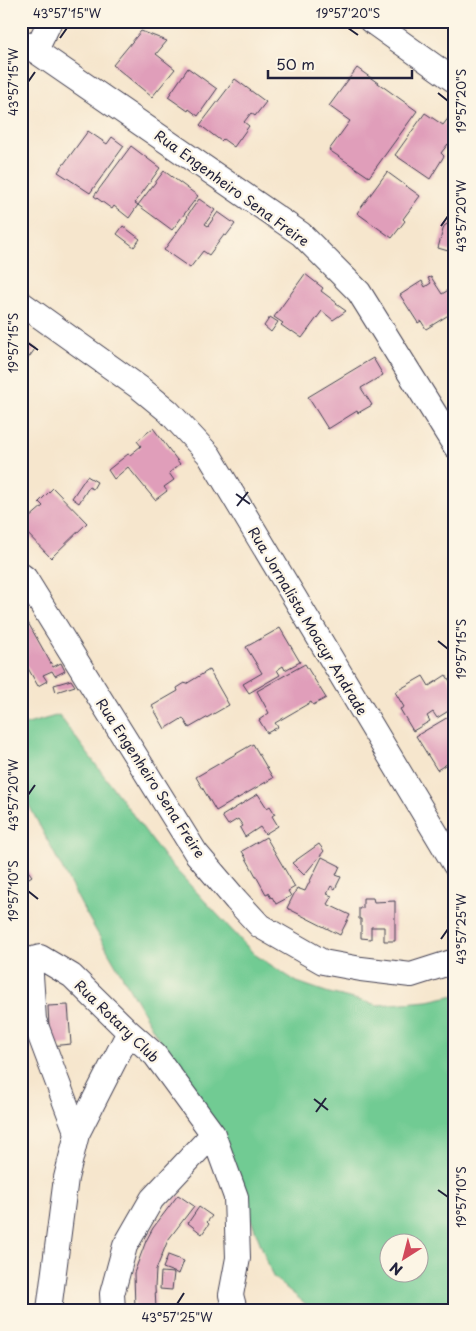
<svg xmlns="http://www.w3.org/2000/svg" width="476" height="1331" font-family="'Playpen Sans',sans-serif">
<rect width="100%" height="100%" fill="#fcf5e5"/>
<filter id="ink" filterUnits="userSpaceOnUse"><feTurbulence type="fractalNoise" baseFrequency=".02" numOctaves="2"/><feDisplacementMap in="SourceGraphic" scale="10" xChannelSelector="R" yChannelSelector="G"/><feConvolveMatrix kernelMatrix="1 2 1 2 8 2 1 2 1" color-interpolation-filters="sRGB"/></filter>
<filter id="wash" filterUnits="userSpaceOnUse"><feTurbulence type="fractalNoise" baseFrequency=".0096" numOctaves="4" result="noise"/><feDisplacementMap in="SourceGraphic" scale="20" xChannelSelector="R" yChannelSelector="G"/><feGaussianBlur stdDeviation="1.12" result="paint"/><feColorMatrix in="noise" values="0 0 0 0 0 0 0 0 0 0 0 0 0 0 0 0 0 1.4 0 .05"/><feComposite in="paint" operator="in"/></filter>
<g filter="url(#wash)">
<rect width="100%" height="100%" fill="#f6e6cd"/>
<path fill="#71cb93" stroke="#4a7667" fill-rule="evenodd" d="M59,715L165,858L254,954L297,982L329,993L378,1005L428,1001L455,995V1310H313L273,1277L229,1161L83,908L21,790V726ZM388,1244H418V1274H388Z"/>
<g id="blocks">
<path fill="#e09eba" d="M144,21H184V22L145,28Z
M141,31L167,41L156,54L175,69L152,97L113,65Z
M188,68L217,89L198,116L189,109L188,111L168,97Z
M357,68L417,111L369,177L329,150L350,121L329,106Z
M235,79L266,102L255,116L251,113L244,122L249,126L234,147L223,139L221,141L200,125Z
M425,113L443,125L450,116L455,120V145L453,148L448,144L441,153L444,156L430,179L395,155Z
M88,131L107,144L112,137L124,146L90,193L58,172Z
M131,146L160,168L135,203L138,205L129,218L114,206L112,209L94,196Z
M164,171L198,196L172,230L138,205Z
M387,172L420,196L403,219L405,221L392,238L357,213Z
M199,199L215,210L205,224L208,226L218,212L235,224L226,236L224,235L209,255L203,251L190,268L164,250L188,217L187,216Z
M454,220L455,222V253L438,248L444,226Z
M123,226L140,239L134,247L117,234Z
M305,274L323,288L321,291L337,303L336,304L346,311L333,320L322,311L302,338L292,331L291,332L281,325L283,323L274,317Z
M431,277L442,294L455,286V311L426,329L421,321L418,323L400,295L422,281L425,287L431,283L428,278Z
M270,317L278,322L271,332L264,326Z
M21,339L35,349L21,368Z
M373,358L383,375L361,388L372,405L358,413L357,411L328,429L308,397Z
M153,428L180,464L169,473L174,480L164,487L167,491L155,500L128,467L114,479L108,470L128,454L130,455L141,446L137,441Z
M87,476L97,482L93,489L89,487L79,503L72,498Z
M53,488L87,523L51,558L21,527V525L43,506L39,502Z
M27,621L53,667L61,663L65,671L55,676L52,671L43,675L47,681L38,686L21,656V624Z
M280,628L300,662L285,670L283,666L277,670L280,675L249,693L243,684L262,673L246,647Z
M305,664L326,698L313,705L311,702L275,723L278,727L267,733L259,720L269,713L257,691Z
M209,670L229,705L189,728L183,718L165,729L152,706L178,691L177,688L185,683L186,684Z
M446,675L455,689V707L437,718L433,712L427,716L430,721L413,731L400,709L404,707L395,692L423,676L429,686Z
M71,680L75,686L56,692L54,685Z
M455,713V759L437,770L416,736Z
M253,744L273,778L216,811L196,777Z
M258,794L267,808L270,806L275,814L272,816L278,826L265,834L260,827L245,837L240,828L243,826L238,819L228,825L222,816Z
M266,837L295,887L288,891L291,896L276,904L272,897L271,898L268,893L266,894L242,851Z
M319,844L324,851L304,875L292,863Z
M322,857L340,866L336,875L341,877L335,889L331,886L327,894L332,896L327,904L350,915L340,935L287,908L297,888L305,891Z
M21,862L32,876L21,883Z
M363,898H373L374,902L395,901V941H384V927H371V939L361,938V919H359V908H363Z
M68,1005L71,1044L50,1046L48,1006Z
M178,1195L194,1206L168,1240L156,1270L155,1287L156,1310H135L134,1273L146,1241L153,1228Z
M199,1207L212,1216L207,1222L209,1224L202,1234L188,1223Z
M168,1255L184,1261L179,1274L163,1268Z
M161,1272L174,1273L172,1290L160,1289Z"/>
</g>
</g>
<g filter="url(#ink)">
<use href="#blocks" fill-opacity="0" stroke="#423f51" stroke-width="1"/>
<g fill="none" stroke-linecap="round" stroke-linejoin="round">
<g stroke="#423f51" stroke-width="26">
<path id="minor" d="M371,21L455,81
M21,41L301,234L359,292L455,446
M36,50L50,21
M21,303L140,388L168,411L209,455L455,865
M21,575L25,578L196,853L236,900L260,926L323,962L361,969L411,975L455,961
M30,960L34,1020L77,1134
M21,962L40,957L72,976L129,1032L155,1055L213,1134L236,1197L238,1258L231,1295L235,1310
M49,1310L66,1178L77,1134L129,1032
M113,1310L112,1294L125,1246L152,1199L213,1134"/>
</g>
<use href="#minor" stroke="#fff" stroke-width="24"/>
</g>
</g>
<path fill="none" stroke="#22223b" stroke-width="2" d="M348,28L358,35M60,38L67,28M28,82L35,72M438,93L448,101M441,226L448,216M28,343L38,350M236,494L250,504M237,506L248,492M438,641L448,649M28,795L35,785M28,891L38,899M441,939L448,929M314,1099L328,1110M316,1112L326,1098M438,1190L448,1197M177,1304L184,1293"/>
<g text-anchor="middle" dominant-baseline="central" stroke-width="4.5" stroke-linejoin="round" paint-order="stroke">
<g font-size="14" fill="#22223b" stroke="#fcf5e5">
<text transform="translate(232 188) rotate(36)">Rua Engenheiro Sena Freire</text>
<text transform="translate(308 621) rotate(59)">Rua Jornalista Moacyr Andrade</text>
<text transform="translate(151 778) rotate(57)">Rua Engenheiro Sena Freire</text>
<text transform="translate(117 1021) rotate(44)">Rua Rotary Club</text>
</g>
</g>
<rect width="476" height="1331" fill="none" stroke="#fcf5e5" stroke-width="55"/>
<g transform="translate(404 1258) rotate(216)"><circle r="24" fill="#fcf5e5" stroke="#a5a1a1"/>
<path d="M0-4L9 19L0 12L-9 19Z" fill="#d1495b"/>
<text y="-8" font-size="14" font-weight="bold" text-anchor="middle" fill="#22223b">N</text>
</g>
<path d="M268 70v8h144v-8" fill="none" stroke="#22223b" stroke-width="2.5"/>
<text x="276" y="70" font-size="15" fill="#22223b" stroke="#fcf5e5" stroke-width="4" paint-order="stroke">50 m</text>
<rect x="28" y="28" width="420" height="1276" fill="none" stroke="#22223b" stroke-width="2"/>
<g font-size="12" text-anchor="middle" fill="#22223b">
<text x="67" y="18">43°57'15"W</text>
<text x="348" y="18">19°57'20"S</text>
<text transform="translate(14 82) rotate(-90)" y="4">43°57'15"W</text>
<text transform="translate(462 101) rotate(-90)" y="4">19°57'20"S</text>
<text transform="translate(462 216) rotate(-90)" y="4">43°57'20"W</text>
<text transform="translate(14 343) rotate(-90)" y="4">19°57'15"S</text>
<text transform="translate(462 649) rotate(-90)" y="4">19°57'15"S</text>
<text transform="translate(14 795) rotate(-90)" y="4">43°57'20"W</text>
<text transform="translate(14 891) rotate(-90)" y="4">19°57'10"S</text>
<text transform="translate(462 929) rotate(-90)" y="4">43°57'25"W</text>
<text transform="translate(462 1197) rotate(-90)" y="4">19°57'10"S</text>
<text x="177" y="1322">43°57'25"W</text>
</g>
</svg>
